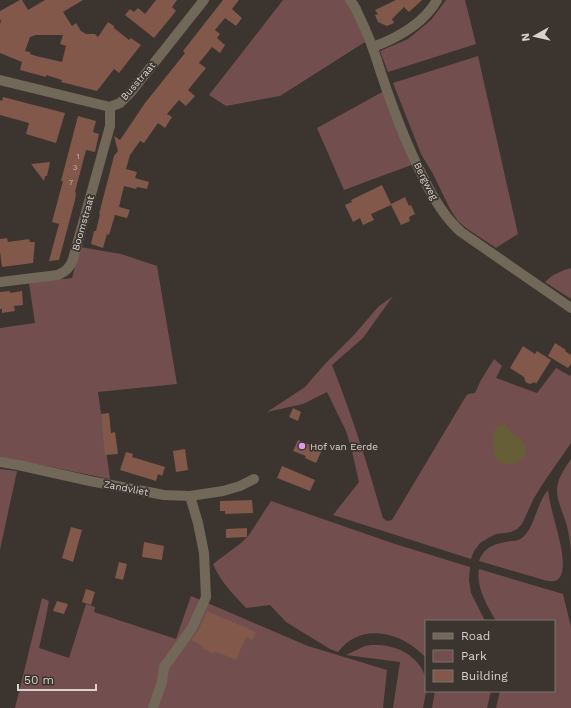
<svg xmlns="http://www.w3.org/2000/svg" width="571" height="708" font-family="'Work Sans',sans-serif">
<rect width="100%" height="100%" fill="#3c342f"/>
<path fill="#734e4e" d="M283,0H347L357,21L365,42L280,96L226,106L209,95Z
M446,0H465L476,44L388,72L380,51L408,39L431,20Z
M478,56L518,234L496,248L466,228L458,221L450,209L433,174L421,154L393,83Z
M384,91L414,164L344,190L317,128Z
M80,247L121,254L157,266L177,384L98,392L110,479L36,464L0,459V328L35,323L29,283L72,278Z
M571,268V299L545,282C553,274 561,271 571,268Z
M393,296L363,338L332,365C351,413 367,462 381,512L383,518L387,521L392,520L466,396L468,394L475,393L481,380L494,359L502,366L496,378L537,393L556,368L570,376L571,374V443L544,482L534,498L522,524L517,529L511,532L496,534L488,538L480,543L474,551L471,559L333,515L359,482L351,447L346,431L327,392L303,404L267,412L305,387L324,365L354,335L378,307Z
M571,459V551C570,543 569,534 567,526C564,515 557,502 557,490C557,479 565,468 571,459Z
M0,469L17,471L0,550Z
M548,490C549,498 551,507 553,515C556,527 571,572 557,580C553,582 548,581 544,580L479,561C484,546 497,543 511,541C516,541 519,540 523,537C535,527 536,504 548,490Z
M271,501L395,544L470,567L469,580L471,593L485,621H426V658C403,632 361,621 338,652L330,649L286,622L270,605L246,608C233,594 220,581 213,564L241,543L249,535Z
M479,569L563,594L571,627V708H496L500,691H554V621H496C487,605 476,588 479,569Z
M191,596L308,646L387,670L383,708H15L42,598L49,601L45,622L39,648L69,658L86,604L95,607L94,612L176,639Z
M372,645C379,645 385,645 391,647C405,650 422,662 425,677C428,687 425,698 423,708H393L400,662L346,655L365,646Z
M435,691H491L487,708H432Z"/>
<path fill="#655e36" d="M501,425C508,424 507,429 512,433C515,436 520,438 522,441C534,455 512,473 497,460C494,452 491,436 495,429C497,426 498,426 501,425Z"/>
<path fill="#81584a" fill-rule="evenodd" d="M20,0H22L28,10L45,0H83L63,12L72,26L76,23L81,31L86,34H95L98,37L108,22L114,26V28L129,40L131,38L141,45L119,73L114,69L97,91L61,82L62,80L46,75V77L20,70L22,62L0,53V24L1,21L0,19V11ZM36,35H63L60,44L66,46L62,62L36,56L30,54V52L25,51L30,37Z
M156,0H177L172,7L176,11L154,38L125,15L130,9L134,12L138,8L145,14Z
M223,0H239L232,9L242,18L236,26L225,18L215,30L220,34L217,38L225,45L220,53L212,47L199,63L206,68L188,90L195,96L186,106L179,100L167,114L172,117L165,128L158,123L144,143L140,141L130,155L126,169L137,172L135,178L149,182L147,189L137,187L136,189L124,186L119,207L130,210L127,218L115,215L109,235L107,234L103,248L91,244L94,231H96L100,214H99L114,156L118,151L114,136L120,140L145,103L185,53L183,51Z
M396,0H422L409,12L404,7L392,19L394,23L387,26L378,22L375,15L378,14L375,10Z
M3,97L65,113L56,143L26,134L29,123L0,115V100L2,101Z
M78,116L96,121L93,132L99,134L95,152L86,150L75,192L76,193L75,200L59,260L49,261L59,224L52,222L63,181H61Z
M50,162L47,176H45L44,181L31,164Z
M382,185L391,204L405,197L409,206L411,205L415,214L409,217H410L409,218L410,221L401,225L391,205L371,214L374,220L363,225L360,218L353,222L345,205L352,202L351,200Z
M7,238L8,242L29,239L30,242H35L33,263L2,267L0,252V239Z
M10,291V293L22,291L23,305L14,306L15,311L2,313V309H0V292Z
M555,343L566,350L565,351L571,355V364L568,368L548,356Z
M523,346L535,354L537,351L551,360L536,384L535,382L530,384L527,383L525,381L524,377L510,368Z
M293,408L301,412L298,421L289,417Z
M109,413L111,433L115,432L118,454L105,455L101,414Z
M298,440L322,450L316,463L305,458L306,456L293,451Z
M185,449L188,470L176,472L173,451Z
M126,452L133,454L132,457L165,467L162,476L158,474L156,481L120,470Z
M282,466L315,480L310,491L277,478Z
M252,500L253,513L225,514V511H220V501Z
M71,527L82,530L73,562L62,558Z
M247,528V537L226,538V529Z
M144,542L164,546L162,560L142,557Z
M119,562L127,564L123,580L115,578Z
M86,589L95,592L91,605L82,602Z
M57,601L68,604L64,614L53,611Z
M207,611L256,632L252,640L246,637L236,660L215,651L214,654L202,648L203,646L191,640L198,631Z"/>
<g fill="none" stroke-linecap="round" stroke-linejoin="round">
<path stroke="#726859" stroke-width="10" d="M350,0C354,5 357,10 359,16C368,34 375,53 381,73C393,109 406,144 423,177C433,198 444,217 461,232L571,308
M373,47C397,38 424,23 437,0
M0,80L110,107L120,103L131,92L204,0
M0,282L58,275C66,271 70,268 73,259L110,126V107
M0,462L18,465L90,481L164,495L190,496L223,491L240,486L254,479
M153,708L162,682L164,667L175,652L192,628L206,597L204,553L198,523L190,496"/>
</g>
<circle fill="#de98f2" stroke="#3c342f" stroke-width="1.5" cx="302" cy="446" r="4"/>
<g text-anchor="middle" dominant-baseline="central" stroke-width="3.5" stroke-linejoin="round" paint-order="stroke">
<g font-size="8" fill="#c2b4ae">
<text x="78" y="156">1</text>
<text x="75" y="167">3</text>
<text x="71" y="182">7</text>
</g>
<g font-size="10" fill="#d8d3cf" stroke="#3c342f">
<text transform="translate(138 81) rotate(-49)">Busstraat</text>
<text transform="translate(426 181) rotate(63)">Bergweg</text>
<text transform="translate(83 223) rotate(-74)">Boomstraat</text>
<text transform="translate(126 488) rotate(11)">Zandvliet</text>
</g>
<g font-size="10" fill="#d8d3cf" stroke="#3c342f" text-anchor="start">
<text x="310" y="446">Hof van Eerde</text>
</g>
</g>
<rect x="425" y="620" width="130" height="72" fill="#3c342f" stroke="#7a746f"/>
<rect x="433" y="633" width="20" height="6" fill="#726859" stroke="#7a746f"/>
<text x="461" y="640" font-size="12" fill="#d8d3cf">Road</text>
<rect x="433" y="650" width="20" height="12" fill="#734e4e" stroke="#7a746f"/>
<text x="461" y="660" font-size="12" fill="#d8d3cf">Park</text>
<rect x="433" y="670" width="20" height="12" fill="#81584a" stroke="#7a746f"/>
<text x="461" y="680" font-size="12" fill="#d8d3cf">Building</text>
<g transform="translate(535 36) rotate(262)" stroke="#3c342f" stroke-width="3" paint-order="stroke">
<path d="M0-3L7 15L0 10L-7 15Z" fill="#d8d3cf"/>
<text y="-6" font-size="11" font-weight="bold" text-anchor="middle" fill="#d8d3cf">N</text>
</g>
<path d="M18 684v6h78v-6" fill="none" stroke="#d8d3cf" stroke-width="2"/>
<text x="24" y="684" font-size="12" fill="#d8d3cf" stroke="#3c342f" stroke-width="3" paint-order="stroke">50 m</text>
</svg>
